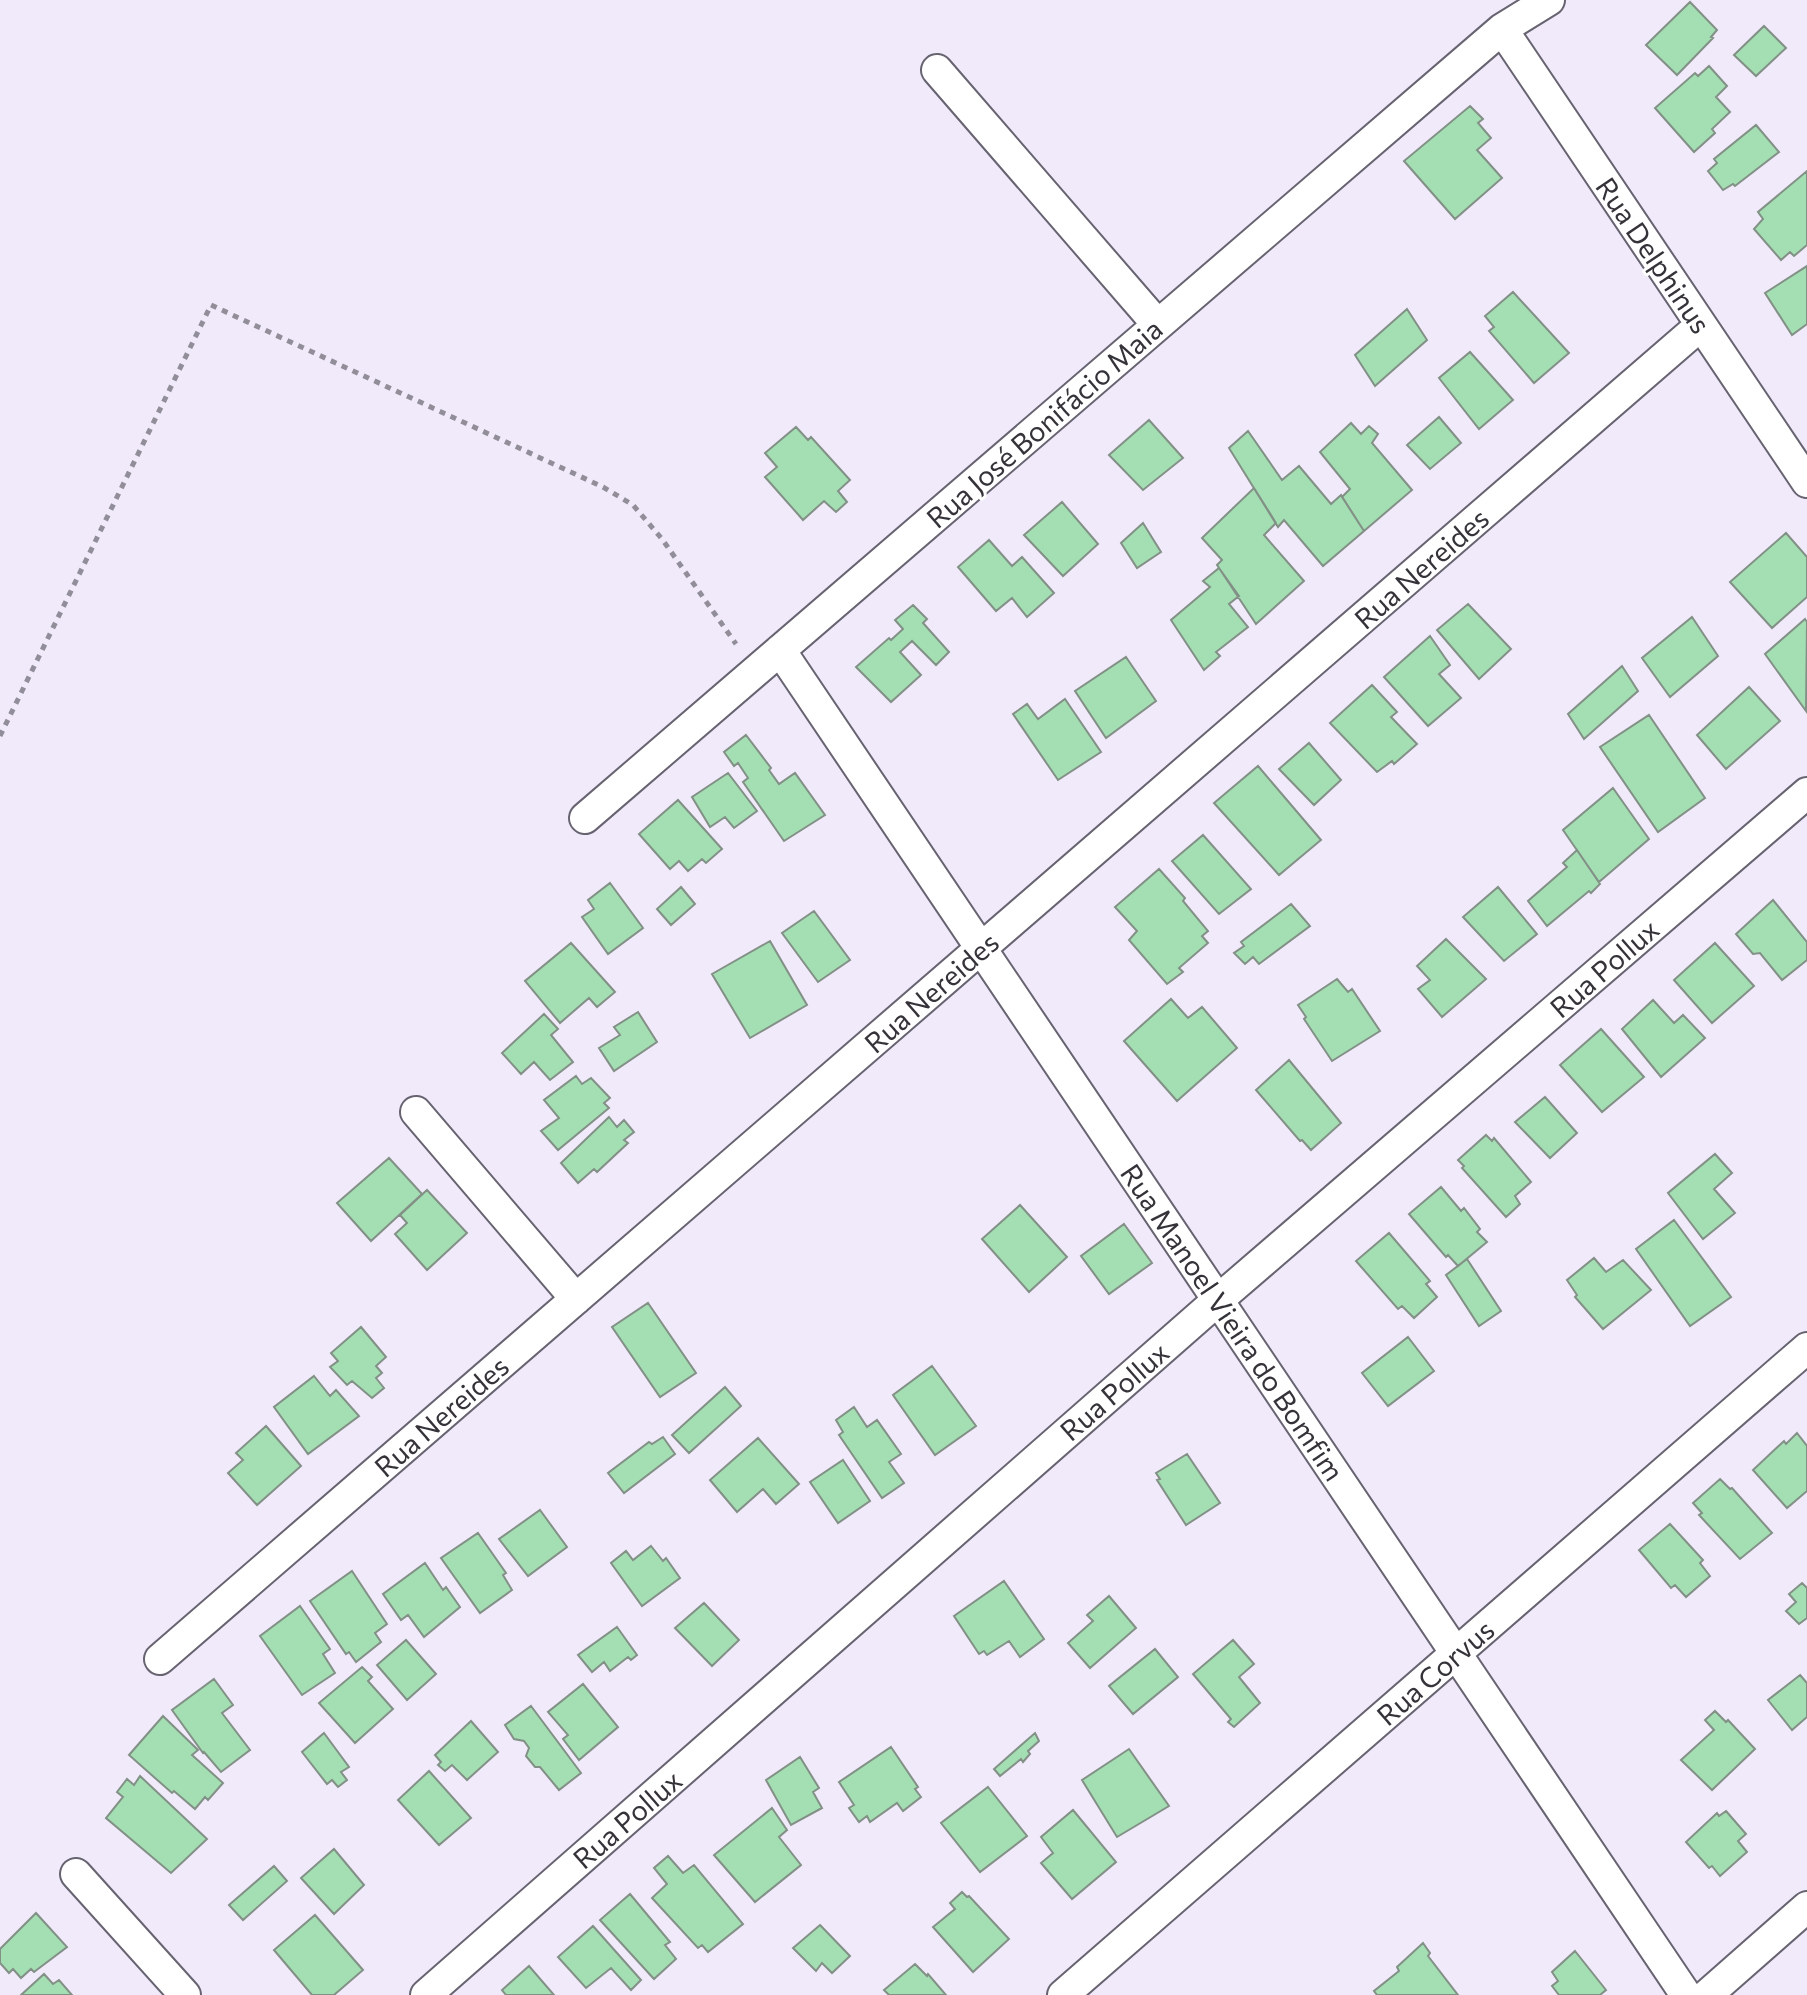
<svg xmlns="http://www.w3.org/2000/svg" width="1807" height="1995" font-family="Commissioner,sans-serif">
<rect width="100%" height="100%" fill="#f0eafb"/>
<path fill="#a4dfb4" stroke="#829086" stroke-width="2" d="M1690,2L1717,30L1711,37L1713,38L1677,75L1646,45Z
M1764,26L1786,48L1756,76L1734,55Z
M1709,66L1727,86L1716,97L1730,112L1712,129L1715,133L1694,152L1655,108L1695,73L1698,76Z
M1470,106L1483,119L1478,123L1491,138L1477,150L1502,178L1455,219L1404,161Z
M1756,125L1779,152L1735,186L1733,184L1723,190L1708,171L1717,163L1714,159Z
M1807,171V245L1794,256L1790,252L1781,260L1754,229L1763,219L1758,212Z
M1807,266V324L1792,335L1765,293Z
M1513,292L1569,353L1534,383L1489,331L1494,327L1485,316Z
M1407,309L1427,340L1375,386L1355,355Z
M1470,352L1513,400L1479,429L1439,378Z
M1439,417L1461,443L1430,469L1407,445Z
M1149,420L1183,458L1143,490L1109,455Z
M1351,423L1361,434L1369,426L1378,434L1372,443L1412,490L1364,531L1342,497L1350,489L1320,452Z
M796,427L808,440L811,437L850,480L838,491L847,502L836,512L824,501L803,520L765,477L777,467L765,453Z
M1248,431L1282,480L1299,466L1331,504L1341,495L1364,531L1323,566L1284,520L1278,527L1229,448Z
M1254,488L1276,523L1264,535L1304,581L1256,624L1217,565L1222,560L1202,538Z
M1062,502L1098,544L1063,576L1024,535Z
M1143,523L1161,552L1137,568L1121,543Z
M1786,533L1807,557V597L1772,628L1730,582Z
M989,540L1012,566L1022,557L1054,593L1027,617L1012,598L996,611L958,567Z
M1219,568L1239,596L1229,604L1248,627L1216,652L1220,656L1204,670L1171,620L1210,587L1203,581Z
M1468,604L1511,649L1479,679L1437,630Z
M913,605L927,619L923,623L949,652L936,665L912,641L900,652L921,675L891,702L856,667L889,638L891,640L903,629L895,620Z
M1692,617L1718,656L1670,697L1642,658Z
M1805,619L1807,622L1806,711L1765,654Z
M1430,636L1450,665L1439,674L1461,698L1428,726L1384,677Z
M1126,657L1156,701L1106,738L1075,691Z
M1622,666L1638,691L1584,739L1568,714Z
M1372,685L1397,712L1391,717L1417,744L1394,764L1392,761L1377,772L1330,723Z
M1749,687L1780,721L1726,769L1697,735Z
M1065,699L1101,752L1058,780L1013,714L1027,704L1038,719Z
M1649,715L1705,798L1658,832L1600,747Z
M746,735L771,768L769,770L779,784L795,773L825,815L784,841L743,782L748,778L738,763L734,766L724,752Z
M1309,743L1341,780L1314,805L1279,769Z
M1258,766L1321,840L1279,875L1214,803Z
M728,773L757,811L734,828L725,817L710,827L692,797Z
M1613,788L1649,839L1599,882L1563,830Z
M678,800L722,849L706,863L702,859L688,871L679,861L670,869L639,834Z
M1203,835L1251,889L1219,914L1172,861Z
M1577,850L1600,884L1591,893L1589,891L1547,926L1528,901L1567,867L1563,863Z
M1159,869L1185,898L1183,901L1208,931L1202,936L1208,943L1179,968L1183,972L1167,984L1129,940L1137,931L1115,907Z
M610,883L643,928L608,954L582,917L594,909L588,900Z
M681,887L695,904L671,925L657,909Z
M1498,887L1537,934L1504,961L1463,917Z
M1773,900L1807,942V960L1782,980L1760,953L1753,954L1736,934Z
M1291,904L1310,926L1259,964L1253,957L1245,964L1234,953L1244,946L1241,942Z
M814,911L850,960L818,982L782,933Z
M1446,939L1486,979L1442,1017L1418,989L1430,980L1417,966Z
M770,941L807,1005L750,1038L712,974Z
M571,943L615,992L597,1007L589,998L560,1023L525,981Z
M1715,943L1754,986L1712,1023L1674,980Z
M1337,979L1348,992L1352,989L1380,1031L1332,1061L1304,1019L1306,1017L1298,1005Z
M1171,999L1188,1018L1202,1007L1237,1048L1177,1101L1124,1041Z
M1653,1000L1674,1023L1683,1015L1705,1038L1661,1077L1622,1029Z
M638,1012L657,1042L614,1071L599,1048L620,1035L614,1027Z
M544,1014L558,1029L551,1035L573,1062L550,1080L534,1062L521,1074L502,1053Z
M1601,1029L1644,1077L1602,1112L1560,1065Z
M1289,1060L1341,1123L1311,1150L1302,1140L1300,1141L1256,1090Z
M576,1076L582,1084L591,1078L610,1098L604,1103L609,1108L558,1150L541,1131L559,1118L544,1100Z
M1545,1097L1577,1133L1550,1158L1515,1122Z
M609,1117L617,1127L624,1120L634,1132L624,1140L628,1143L597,1172L594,1169L578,1183L561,1163Z
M1486,1135L1492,1141L1494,1138L1531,1182L1515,1196L1520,1204L1506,1217L1462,1168L1464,1166L1458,1160Z
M1715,1154L1732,1173L1714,1189L1735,1213L1703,1239L1668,1193Z
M389,1158L422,1194L371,1241L337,1203Z
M1441,1187L1461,1211L1464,1208L1480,1229L1477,1232L1487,1242L1458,1266L1448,1255L1446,1257L1409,1214Z
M427,1190L467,1233L427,1270L395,1234L407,1223L400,1215Z
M1020,1205L1067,1257L1029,1292L982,1239Z
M1674,1220L1731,1297L1690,1326L1636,1249Z
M1124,1224L1152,1263L1109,1294L1081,1256Z
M1389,1233L1430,1281L1426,1284L1437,1297L1414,1318L1402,1306L1398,1309L1356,1261Z
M1594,1258L1606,1272L1623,1260L1651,1290L1603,1329L1575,1297L1577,1295L1567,1280Z
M1467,1259L1501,1311L1479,1326L1446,1275Z
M648,1303L696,1373L660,1397L612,1327Z
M361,1327L386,1357L376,1366L382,1373L376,1378L384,1388L372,1398L352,1381L347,1385L330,1367L338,1361L331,1353Z
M1408,1337L1434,1371L1388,1406L1362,1373Z
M932,1366L976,1426L935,1455L893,1395Z
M314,1376L330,1396L336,1390L359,1416L308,1454L274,1407Z
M725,1387L741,1406L689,1453L672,1435Z
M854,1407L867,1427L877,1420L901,1454L889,1462L904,1483L882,1498L839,1435L843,1432L836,1420Z
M266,1426L301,1466L257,1505L228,1473L243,1460L236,1453Z
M1797,1433L1807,1446V1491L1787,1508L1753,1470L1784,1441L1786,1444Z
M663,1437L675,1454L624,1493L608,1473L649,1442L652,1444Z
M758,1438L799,1484L776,1504L763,1489L737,1512L710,1480Z
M1187,1454L1220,1503L1186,1525L1157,1480L1160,1479L1156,1473Z
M843,1460L870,1501L838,1523L810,1482Z
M1720,1479L1730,1489L1732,1488L1772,1533L1740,1559L1699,1515L1702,1513L1693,1503Z
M540,1510L567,1547L528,1576L499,1539Z
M1670,1524L1703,1560L1700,1563L1710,1576L1686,1597L1675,1585L1671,1588L1639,1550Z
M478,1533L506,1573L503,1575L512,1590L480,1613L441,1558Z
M651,1546L663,1561L666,1558L680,1578L642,1606L611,1563L626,1551L633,1560Z
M425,1563L443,1590L446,1587L460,1607L424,1637L408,1615L401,1620L383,1594Z
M352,1571L387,1624L375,1633L381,1642L356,1662L349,1652L346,1654L310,1601Z
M1004,1581L1044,1639L1020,1657L1009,1641L987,1655L984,1651L979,1654L954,1616Z
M1802,1583L1807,1588V1618L1799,1624L1786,1611L1796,1602L1789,1594Z
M1109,1596L1136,1628L1090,1668L1068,1643L1093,1621L1087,1615Z
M704,1603L739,1640L712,1666L675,1628Z
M300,1606L330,1649L323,1654L335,1673L302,1695L260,1636Z
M617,1627L637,1655L631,1660L628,1657L610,1671L604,1662L592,1672L578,1655Z
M406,1640L436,1674L407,1700L377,1665Z
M1233,1640L1254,1664L1239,1677L1260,1703L1234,1727L1228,1722L1231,1719L1193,1674Z
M1155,1649L1178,1677L1133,1714L1109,1686Z
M362,1667L372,1677L368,1681L393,1709L355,1743L319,1703Z
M1800,1675L1807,1683V1717L1792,1730L1768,1700Z
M214,1679L233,1705L222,1713L250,1750L221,1772L204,1752L203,1753L172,1710Z
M583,1684L618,1727L579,1760L563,1739L568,1735L548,1712Z
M531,1706L581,1773L559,1790L540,1767H535L526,1756L529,1748L524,1741L514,1739L505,1725Z
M1715,1711L1726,1722L1728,1720L1755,1749L1712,1790L1681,1760L1714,1730L1705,1720Z
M163,1716L198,1750L192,1755L223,1783L208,1800L205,1797L195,1809L174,1791L172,1793L129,1755Z
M471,1721L498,1752L467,1780L452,1765L445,1771L438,1765L441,1762L435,1755Z
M324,1733L349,1767L341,1772L347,1780L338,1787L332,1780L327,1784L302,1752Z
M1035,1733L1039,1741L1028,1751L1030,1754L1023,1762L1021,1759L1000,1776L994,1769Z
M891,1747L918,1787L915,1789L921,1797L903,1811L897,1803L870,1822L867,1816L859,1822L849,1808L854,1805L839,1782Z
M1129,1749L1169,1806L1117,1837L1082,1780Z
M800,1757L819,1788L813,1792L822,1808L791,1825L766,1780Z
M429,1771L471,1818L439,1845L398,1800Z
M140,1776L207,1839L171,1873L106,1818L123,1797L117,1792L127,1779L134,1785Z
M988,1787L1027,1836L980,1872L941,1823Z
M772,1808L787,1830L779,1837L801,1865L755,1902L714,1855Z
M1073,1810L1116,1862L1072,1899L1041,1863L1053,1853L1041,1837Z
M1726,1811L1746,1834L1738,1841L1747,1852L1720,1876L1712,1866L1709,1868L1686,1842L1717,1813L1719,1816Z
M334,1849L364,1885L334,1914L301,1878Z
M668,1856L683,1873L694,1865L743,1924L708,1952L702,1945L698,1948L652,1898L667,1884L654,1868Z
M274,1866L287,1881L243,1920L229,1905Z
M962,1892L967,1897L969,1896L1009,1939L973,1972L933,1927L955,1909L950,1903Z
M630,1894L670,1942L665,1945L676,1959L654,1979L600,1920Z
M36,1913L67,1947L34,1972L31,1969L21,1978L13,1969L9,1973L0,1963V1949Z
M315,1915L363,1970L334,1995H312L274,1950Z
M820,1925L850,1956L832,1973L822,1963L816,1971L793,1948Z
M593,1926L641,1980L631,1990L611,1968L586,1988L558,1957Z
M1423,1943L1430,1953L1428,1956L1458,1995H1377L1374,1991L1399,1971L1397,1967Z
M1575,1951L1606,1990L1600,1995H1559L1552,1986L1558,1981L1552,1972Z
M915,1964L927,1976L928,1974L946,1995H889L884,1990Z
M529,1966L554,1995H506L502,1990Z
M44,1974L53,1984L59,1980L72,1995H21Z"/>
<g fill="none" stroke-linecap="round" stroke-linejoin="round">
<g stroke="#686370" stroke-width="34">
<path id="street" d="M1502,29L1807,482
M937,70L1158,325
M780,650L1686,1995
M585,818L1502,29L1549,0
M416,1112L576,1299
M160,1659L1701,325
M76,1874L185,1995
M426,1995L1218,1300L1807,793
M1063,1995L1807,1348
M1707,1995L1807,1907"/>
</g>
<path stroke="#928e99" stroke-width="5" stroke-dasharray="6 6" stroke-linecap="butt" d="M0,736L211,305L603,487L633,505L662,539L736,644"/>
<use href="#street" stroke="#fff" stroke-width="30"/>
</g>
<g text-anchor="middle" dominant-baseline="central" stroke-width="6" stroke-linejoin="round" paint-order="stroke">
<g font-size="28" fill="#353339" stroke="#fff">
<text transform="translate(1654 255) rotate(56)">Rua Delphinus</text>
<text transform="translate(1044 423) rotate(-41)">Rua José Bonifácio Maia</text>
<text transform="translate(1421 568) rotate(-41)">Rua Nereides</text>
<text transform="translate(1604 968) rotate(-41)">Rua Pollux</text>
<text transform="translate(931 992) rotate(-41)">Rua Nereides</text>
<text transform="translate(1233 1322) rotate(56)">Rua Manoel Vieira do Bomfim</text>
<text transform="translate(1114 1391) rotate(-41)">Rua Pollux</text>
<text transform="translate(441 1416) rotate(-41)">Rua Nereides</text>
<text transform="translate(1435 1672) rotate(-41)">Rua Corvus</text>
<text transform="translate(627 1819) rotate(-41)">Rua Pollux</text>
</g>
</g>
</svg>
